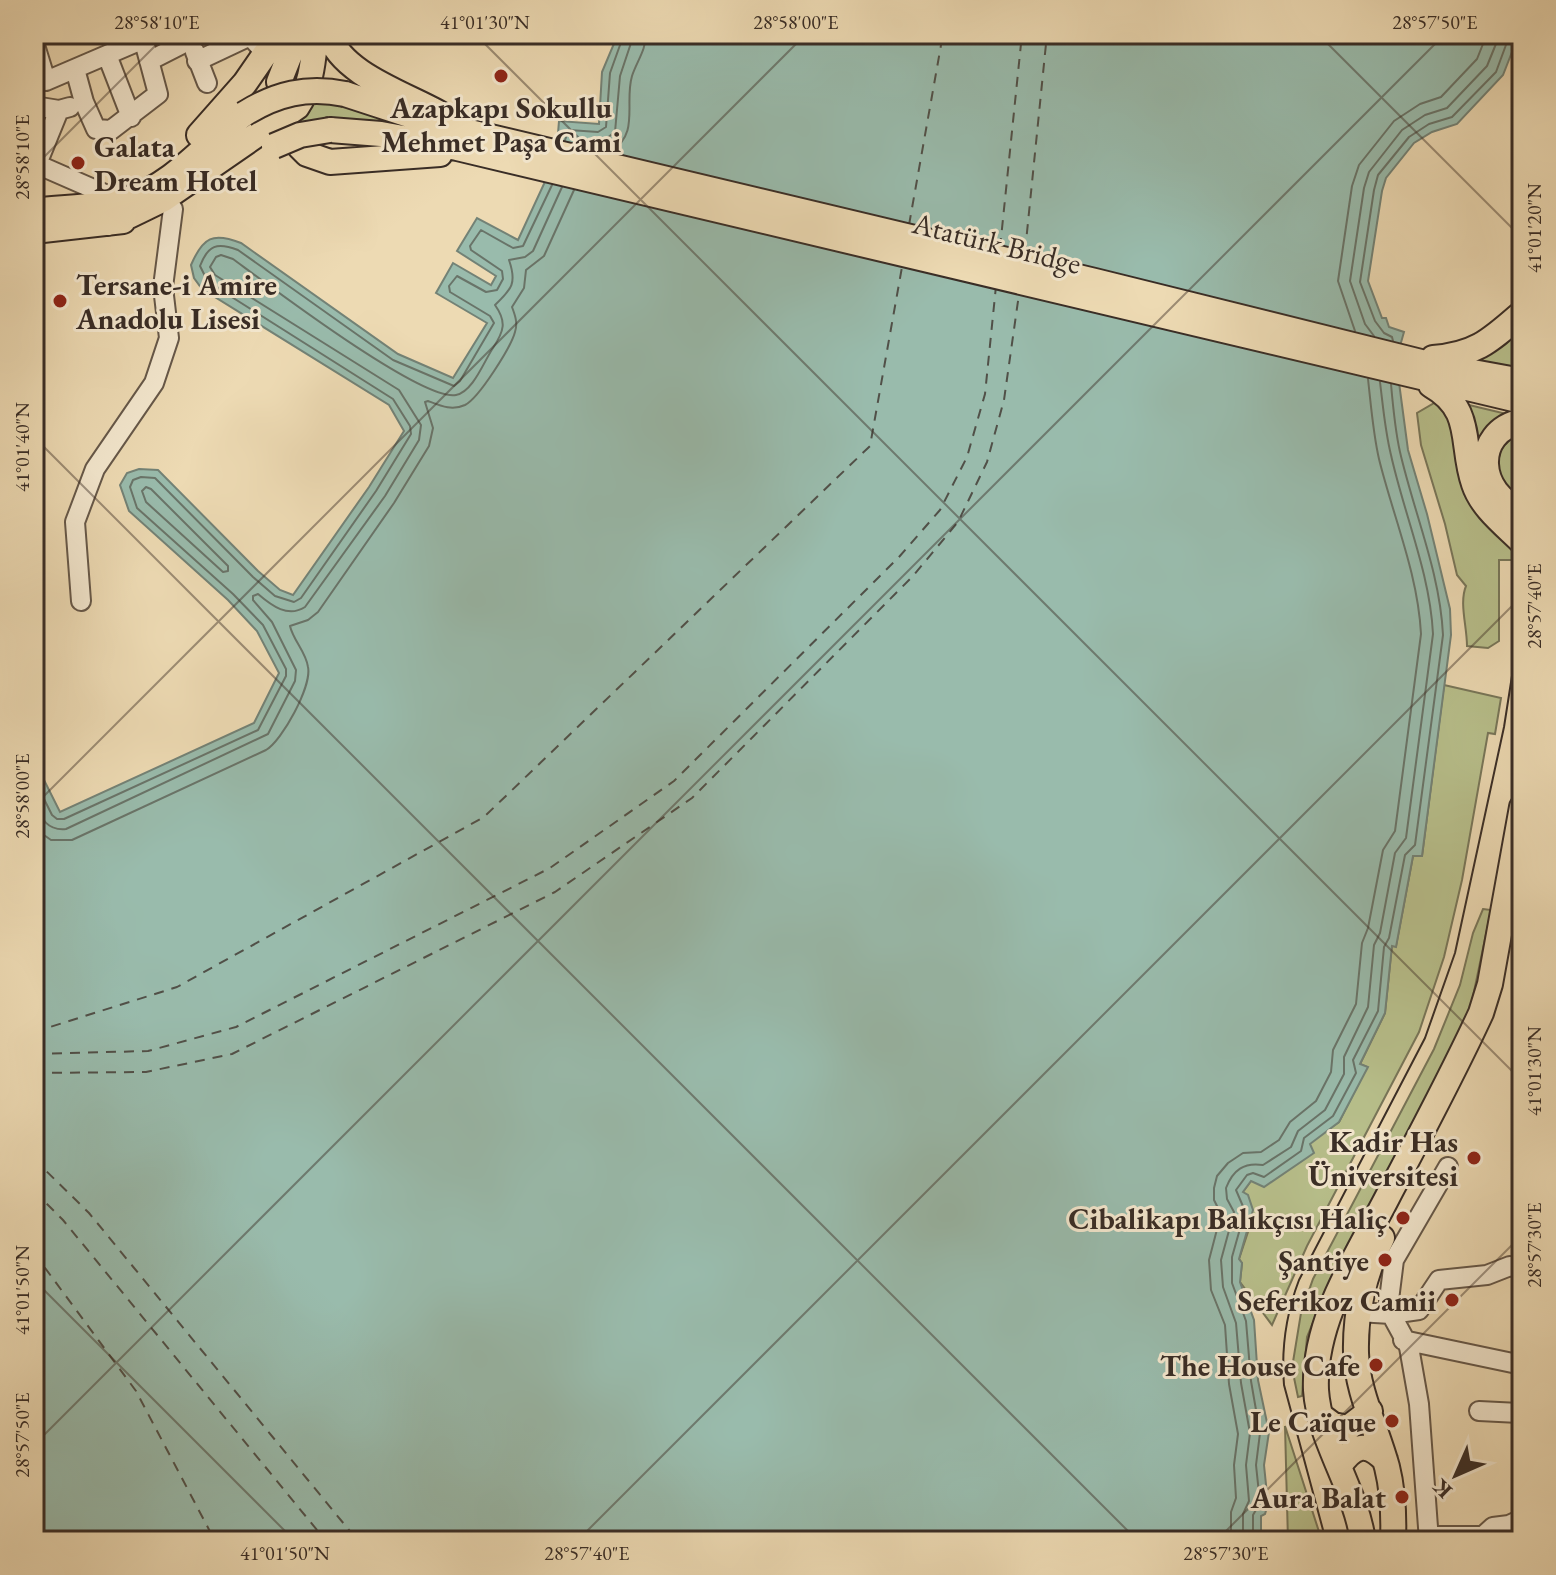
<svg xmlns="http://www.w3.org/2000/svg" width="1556" height="1575" font-family="'EB Garamond',serif">
<rect width="100%" height="100%" fill="#eddab3"/>
<filter id="stains"><feTurbulence type="fractalNoise" baseFrequency=".0025" numOctaves="4"/><feColorMatrix values="0 0 0 0 .2 0 0 0 0 .09 0 0 0 0 .02 0 0 0 .5 -.17"/></filter>
<radialGradient id="worn" r=".72"><stop offset=".6" stop-color="#630" stop-opacity="0"/><stop offset="1" stop-color="#630" stop-opacity=".3"/></radialGradient>
<path fill="#b8c08c" stroke="#787659" stroke-width="2" d="M334,101L415,128L338,118L289,126L307,102Z
M1522,323V369L1471,359Z
M1436,402C1464,422 1453,471 1467,499L1522,558V560H1499V641L1488,648L1467,646C1467,626 1459,603 1466,586L1457,575L1445,524L1421,445L1417,413Z
M1469,405L1511,415L1479,449L1466,407Z
M1522,432V500L1499,479C1497,453 1498,445 1522,432Z
M1444,685L1501,698L1495,734L1488,733L1462,880L1444,957L1419,1032L1307,1246L1272,1325L1240,1282L1242,1263L1239,1259L1249,1229L1242,1193L1251,1181L1339,1122L1367,1067L1360,1064L1385,1013L1392,945L1396,946L1413,856H1422Z
M1483,909L1491,910L1471,1006L1438,1078L1319,1308L1307,1337L1302,1396L1298,1397L1292,1368L1301,1313L1313,1279L1434,1049L1460,985L1473,933Z
M1285,1426L1322,1541H1288Z"/>
<path fill="#99bbac" stroke="#738276" stroke-width="2" d="M618,34H1519L1503,75L1457,124L1432,132L1414,143L1386,178L1382,191L1368,281L1382,318H1386L1389,327L1404,332L1396,360L1408,450L1427,514L1450,609L1451,635L1422,856H1413L1396,947L1392,946L1385,1013L1360,1064L1368,1067L1339,1122L1310,1144L1314,1153L1264,1187L1251,1181L1243,1192L1248,1195L1253,1210L1239,1259L1242,1263L1240,1282L1254,1320L1258,1380L1269,1432L1264,1465L1268,1504L1265,1514L1261,1516V1541H34V760L60,812L254,723L279,673L257,631L228,600L129,511L120,485L127,473L139,469L158,470L258,571L280,590L293,595L369,487L404,431L389,405L202,289L194,278L191,265C203,237 213,232 241,243L398,354L453,378L487,323L436,293L453,263L491,285L496,276L457,251L477,218L518,240L556,158L559,121L599,124L602,72Z"/>
<g fill="none" stroke-linecap="round" stroke-linejoin="round">
<path stroke="#697469" stroke-width="2" d="M565,140L569,130L598,132L606,127L610,73L624,34
M575,143L603,141L615,132L620,76L634,34
M611,151C640,134 624,103 632,76C637,61 646,50 646,34
M1355,331L1338,281L1352,186L1359,165L1394,121L1420,104L1441,97L1477,59L1487,34
M1374,336L1365,324L1350,281L1364,188L1369,172L1402,130L1425,115L1447,108L1487,66L1500,34
M1393,341L1392,337L1384,333L1375,321L1360,282L1374,190L1378,175L1409,137L1429,124L1452,117L1496,72L1510,34
M146,487L151,489L228,566V571L223,572L146,502L142,491Z
M34,779L52,815L57,819H64L258,730L286,676V669L263,625L233,594L137,508L130,487L133,480L141,477L155,478L253,577L275,596L294,602L301,598L376,491L411,434L410,426L393,399L208,282L200,266C208,245 217,242 238,250L393,360L454,386L460,381L494,323L490,316L450,292L449,286L457,276L486,292L497,290L503,279L502,271L471,250L470,246L481,230L513,248L523,246L552,185
M34,802C41,817 46,831 66,829L268,734L295,681L296,670L272,622L253,600V596L258,594C272,606 288,618 305,607L385,496L419,440L421,425L399,390L215,275L210,267L216,257L221,255L233,259C267,284 422,402 456,395C473,392 484,361 493,348C504,331 507,322 495,305C512,289 517,283 509,260L525,257L533,251L562,187
M34,828L51,840H72L266,750C282,741 312,686 308,667C306,652 293,640 290,626L308,620L318,612L394,503L429,446L433,428L425,402L428,401C441,406 452,411 465,405C479,398 511,347 515,332C518,323 515,315 512,307L524,288L526,270L544,256L574,190
M1231,1541V1512L1236,1498L1234,1465L1238,1434L1229,1384L1225,1325L1211,1290L1209,1260L1221,1214L1214,1200V1188L1217,1176L1228,1163L1243,1153L1261,1152L1279,1140L1290,1122L1316,1101L1331,1072L1333,1050L1356,1004L1362,943L1368,928L1383,850L1395,831L1421,634C1418,574 1393,516 1379,459C1373,433 1371,405 1368,379
M1243,1541V1514L1249,1501L1246,1465L1250,1433L1241,1383L1236,1323L1223,1287L1221,1260L1234,1212L1227,1199L1226,1188C1233,1170 1244,1162 1263,1165L1291,1147L1298,1131L1325,1110L1344,1074V1057L1368,1007L1374,945L1380,933L1395,853L1406,838L1433,634C1430,573 1404,514 1391,455C1385,431 1383,406 1380,382
M1253,1541V1515L1260,1503L1256,1465L1260,1433L1251,1381L1246,1321L1232,1283V1257L1245,1211L1236,1190L1247,1175L1253,1173L1264,1177L1301,1151L1304,1138L1333,1116L1356,1073L1353,1060L1378,1011L1384,947L1389,938L1405,855L1415,845L1443,635C1440,572 1414,513 1400,452C1395,430 1393,407 1391,384"/>
<path stroke="#515048" stroke-width="2" stroke-dasharray="10 8" stroke-linecap="butt" d="M909,225L943,34
M1000,248L1022,34
M1025,252L1047,34
M34,1032L177,987L484,817L870,446L902,267
M34,1054L148,1051L236,1027L550,868L674,781L899,557L940,510L967,457L985,394L996,286
M34,1073L146,1072L232,1054L555,892L692,798L913,576L958,522L987,462L1004,400L1019,294
M34,1159L89,1213L358,1541
M34,1191L63,1220L326,1541
M34,1253L136,1391L215,1541"/>
<g stroke="#665849" stroke-width="22">
<path id="minor" d="M34,42L46,81L144,39
M195,52L207,83
M107,55L131,117
M149,61L202,34
M197,61L250,36L259,46L268,51
M75,69L84,102L96,129L111,130L158,94L142,34
M34,106L59,110L70,107
M34,163L121,201
M37,164L59,110
M81,601L75,522L95,469L154,383L169,338L163,287L173,209
M1358,1312L1391,1314L1419,1310L1439,1280L1487,1275L1510,1266L1522,1270
M1403,1340L1522,1365
M1479,1411L1519,1413
M1429,1536H1483
M1429,1541L1419,1404L1409,1347L1391,1314L1389,1300L1394,1260L1448,1167
M1483,1541V1536L1493,1527L1509,1525L1522,1519"/>
</g>
<g stroke="#392d26" stroke-width="28">
<path id="major" d="M329,34C341,75 409,95 444,116
M279,82L298,34
M345,94L440,125L1095,281L1429,364L1522,381
M330,130L381,134L457,148L1522,401
M199,135L245,83L279,34
M300,147L307,154L330,162L440,154
M34,211C64,207 98,208 128,199C173,186 207,142 244,114
M108,223L129,216L164,199L297,107C312,85 313,60 316,34
M34,231L123,221
M1433,358C1476,355 1491,340 1522,313
M1431,385C1475,410 1460,444 1474,484C1482,508 1505,525 1522,542
M1522,421C1471,432 1477,495 1522,510
M1382,1238C1364,1273 1355,1314 1356,1353C1357,1391 1377,1430 1387,1467C1393,1491 1394,1516 1393,1541
M1321,1416L1333,1425L1348,1428L1370,1411
M1340,1465C1355,1444 1367,1442 1385,1460
M1363,1541C1356,1489 1319,1440 1316,1390C1313,1321 1356,1258 1387,1198C1419,1137 1452,1076 1481,1013L1490,984L1522,807"/>
</g>
<use href="#minor" stroke="#f3e7ce" stroke-width="18"/>
<use href="#major" stroke="#eddab3" stroke-width="24"/>
<path stroke="#392d26" stroke-width="2" d="M1326,1541L1284,1385C1281,1348 1286,1314 1299,1280L1425,1038L1455,953L1504,727L1514,663L1513,561"/>
<g stroke="#392d26" stroke-width="28" stroke-linecap="butt">
<path id="major-bridge" d="M244,114C276,94 307,86 345,94
M274,146L300,135L330,130"/>
</g>
<use href="#major-bridge" stroke="#eddab3" stroke-width="24"/>
</g>
<path fill="none" stroke="#392d26" stroke-width="2" stroke-opacity="0.45" d="M475,34L1522,1081M1318,34L1522,238M34,167L167,34M34,437L1138,1541M34,806L806,34M34,1280L295,1541M34,1445L1445,34M577,1541L1522,596M1216,1541L1522,1235"/>
<g fill="#8f2418" stroke="#f3e7ce" stroke-width="3">
<circle cx="501" cy="76" r="8"/>
<circle cx="78" cy="163" r="8"/>
<circle cx="60" cy="301" r="8"/>
<circle cx="1474" cy="1158" r="8"/>
<circle cx="1403" cy="1218" r="8"/>
<circle cx="1385" cy="1260" r="8"/>
<circle cx="1452" cy="1300" r="8"/>
<circle cx="1376" cy="1365" r="8"/>
<circle cx="1392" cy="1421" r="8"/>
<circle cx="1402" cy="1497" r="8"/>
</g>
<g text-anchor="middle" dominant-baseline="central" stroke-width="6" stroke-linejoin="round" paint-order="stroke">
<g font-size="30" font-weight="bold" fill="#392d26" stroke="#f3e7ce" text-anchor="end">
<text x="501" y="107" text-anchor="middle">Azapkapı Sokullu<tspan x="501" dy="34">Mehmet Paşa Cami</tspan></text>
<text x="94" y="146" text-anchor="start">Galata<tspan x="94" dy="34">Dream Hotel</tspan></text>
<text x="76" y="284" text-anchor="start">Tersane-i Amire<tspan x="76" dy="34">Anadolu Lisesi</tspan></text>
<text x="1458" y="1141">Kadir Has<tspan x="1458" dy="34">Üniversitesi</tspan></text>
<text x="1387" y="1218">Cibalikapı Balıkçısı Haliç</text>
<text x="1369" y="1260">Şantiye</text>
<text x="1436" y="1300">Seferikoz Camii</text>
<text x="1360" y="1365">The House Cafe</text>
<text x="1376" y="1421">Le Caïque</text>
<text x="1386" y="1497">Aura Balat</text>
</g>
<g font-size="30" fill="#392d26" stroke="#f3e7ce">
<text transform="translate(997 243) rotate(14)">Atatürk Bridge</text>
</g>
</g>
<rect width="1556" height="1575" fill="none" stroke="#eddab3" stroke-width="88"/>
<g transform="translate(1456 1475) rotate(225)" stroke="#f3e7ce" stroke-width="6" paint-order="stroke">
<path d="M0-6L14 30L0 20L-14 30Z" fill="#392d26"/>
<text y="-12" font-size="22" font-weight="bold" text-anchor="middle" fill="#392d26">K</text>
</g>
<rect x="44" y="44" width="1468" height="1487" fill="none" stroke="#392d26" stroke-width="3"/>
<g font-size="20" text-anchor="middle" fill="#392d26">
<text x="157" y="29">28°58'10"E</text>
<text x="485" y="29">41°01'30"N</text>
<text x="796" y="29">28°58'00"E</text>
<text x="1435" y="29">28°57'50"E</text>
<text transform="translate(22 157) rotate(-90)" y="7">28°58'10"E</text>
<text transform="translate(1534 228) rotate(-90)" y="7">41°01'20"N</text>
<text transform="translate(22 447) rotate(-90)" y="7">41°01'40"N</text>
<text transform="translate(1534 606) rotate(-90)" y="7">28°57'40"E</text>
<text transform="translate(22 796) rotate(-90)" y="7">28°58'00"E</text>
<text transform="translate(1534 1071) rotate(-90)" y="7">41°01'30"N</text>
<text transform="translate(1534 1245) rotate(-90)" y="7">28°57'30"E</text>
<text transform="translate(22 1290) rotate(-90)" y="7">41°01'50"N</text>
<text transform="translate(22 1435) rotate(-90)" y="7">28°57'50"E</text>
<text x="285" y="1560">41°01'50"N</text>
<text x="587" y="1560">28°57'40"E</text>
<text x="1226" y="1560">28°57'30"E</text>
</g>
<rect width="100%" height="100%" filter="url(#stains)"/>
<rect width="100%" height="100%" fill="url(#worn)"/>
</svg>
